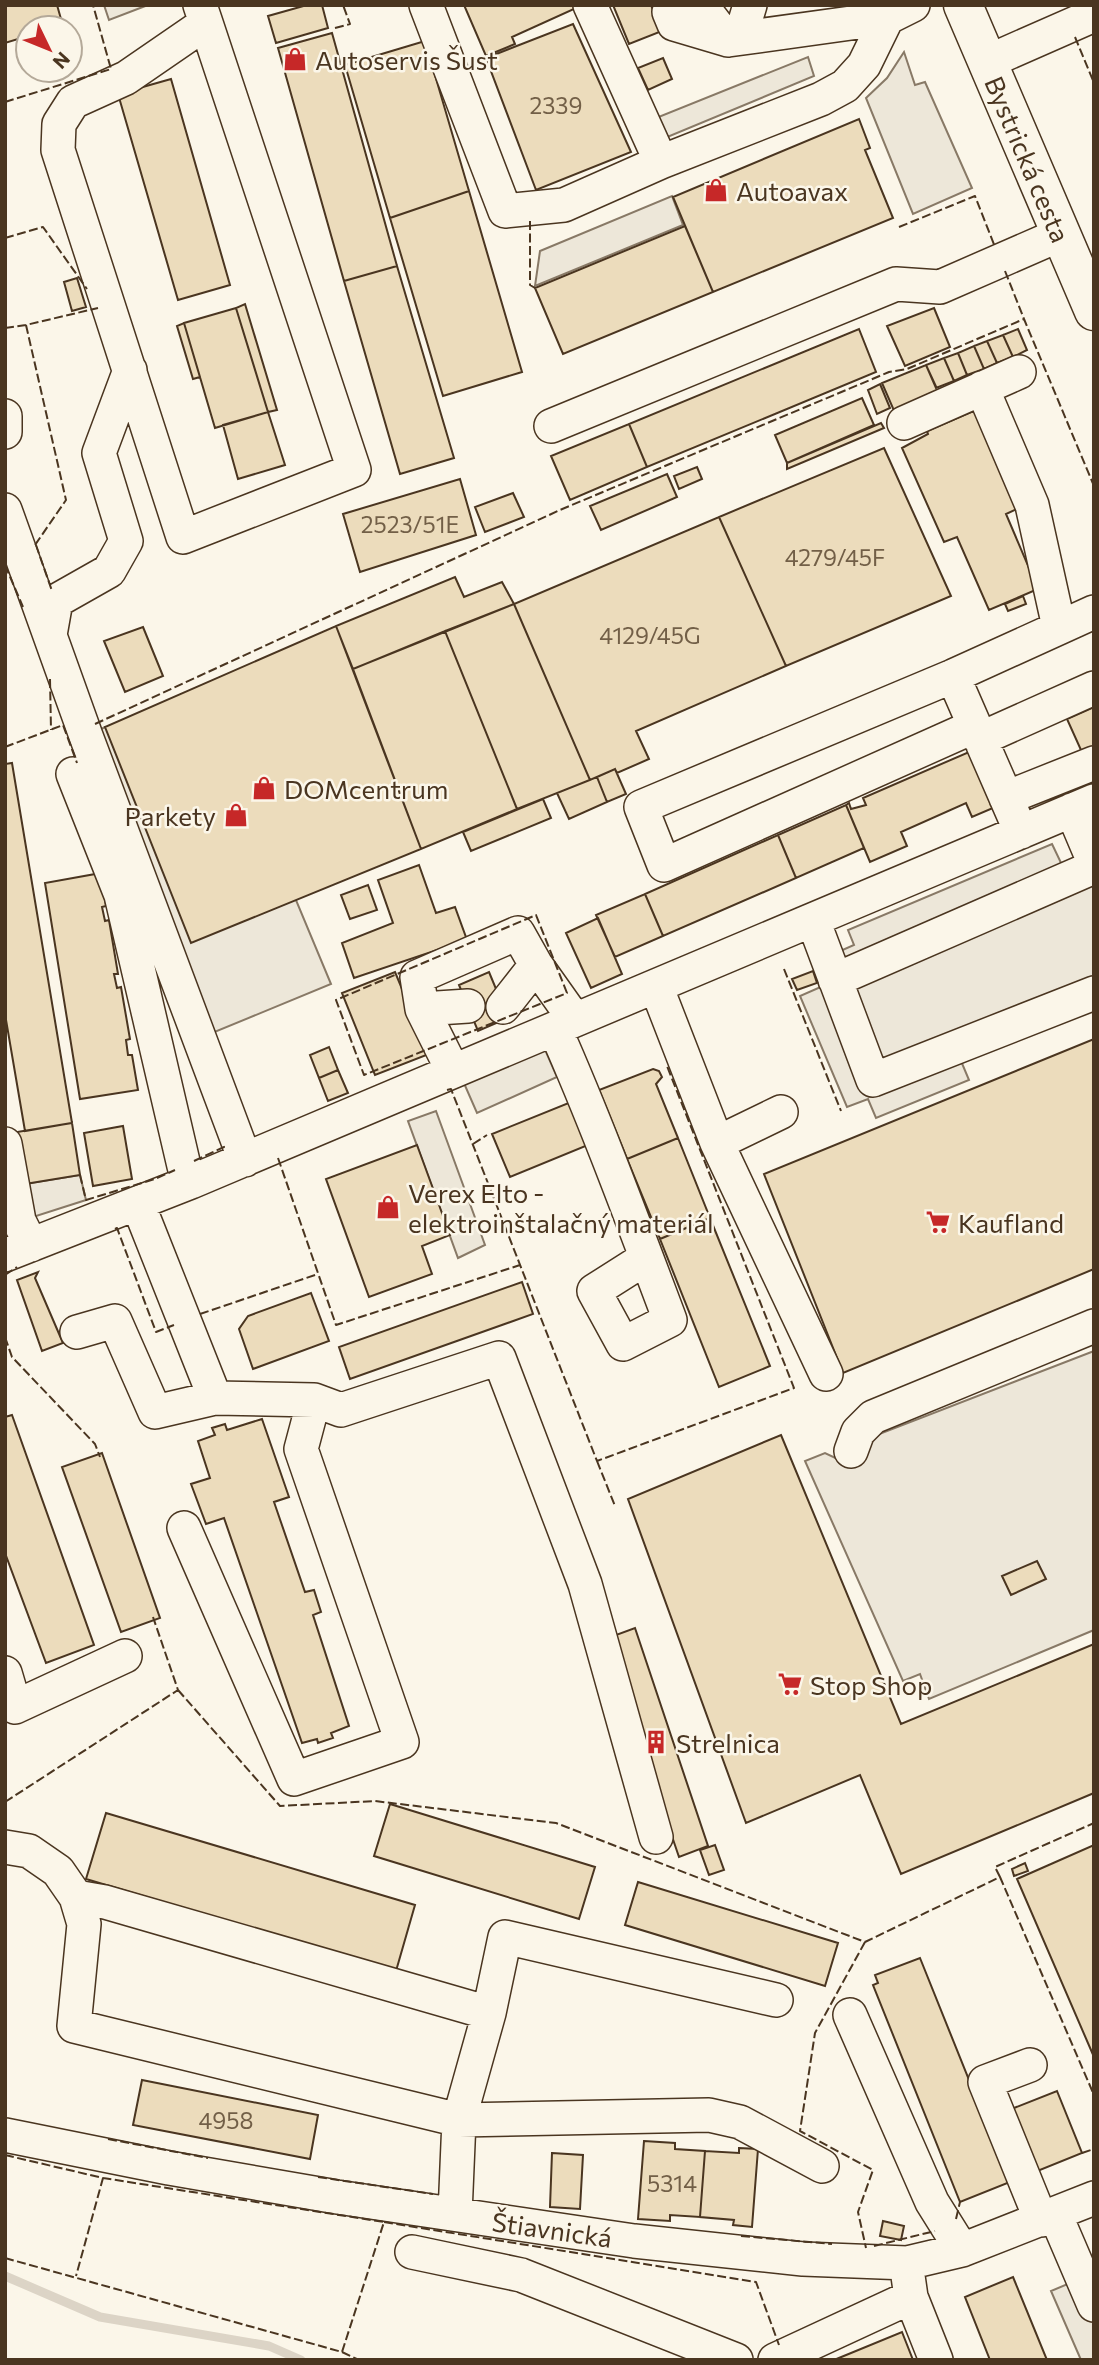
<svg xmlns="http://www.w3.org/2000/svg" width="1099" height="2365" font-family="Commissioner,sans-serif">
<rect width="100%" height="100%" fill="#fbf6e9"/>
<path fill="#ede7d9" stroke="#887966" stroke-width="2" d="M104,5H148L109,20Z
M904,52L915,85L925,82L972,188L913,214L866,98L887,78Z
M808,57L814,76L665,138L656,118Z
M672,196L683,225L535,286L540,251Z
M105,727L296,900L331,984L200,1038L86,737Z
M1052,844L1062,865L1094,851V1006L961,1061L969,1080L876,1118L868,1099L847,1107L800,996L823,986L813,963L854,945L848,930Z
M543,1045L557,1077L477,1113L463,1081Z
M436,1111L485,1245L458,1258L408,1121Z
M80,1175L86,1200L5,1226V1187Z
M1094,1351V1630L929,1699L920,1674L903,1681L805,1461L825,1453L844,1462L874,1436Z
M1094,2273V2360H1081L1051,2291Z"/>
<g fill="none" stroke-linecap="round" stroke-linejoin="round">
<path stroke="#dcd4c6" stroke-width="9" d="M5,2276L100,2317L269,2346L301,2360"/>
</g>
<path fill="#ecdcbc" stroke="#4a3520" stroke-width="2" d="M5,5H57L63,26L28,28V36L5,43Z
M307,5H322L328,28L276,43L268,16Z
M464,5H573L574,9L512,37L515,44L486,56Z
M613,5H651L662,31L629,44Z
M573,24L631,152L536,190L486,58Z
M332,33L397,266L344,281L278,48Z
M425,41L469,191L390,218L345,65Z
M663,58L672,79L648,90L638,68Z
M171,79L230,285L178,300L118,94Z
M859,119L870,148L865,150L893,218L713,292L673,197Z
M469,191L522,372L443,396L390,218Z
M685,226L713,292L563,354L535,288Z
M397,266L454,458L400,474L344,281Z
M77,278L86,307L72,311L64,282Z
M245,304L277,410L268,412L236,308Z
M236,308L268,412L215,428L184,323Z
M934,308L950,347L905,366L887,326Z
M184,323L200,377L193,379L177,326Z
M859,329L876,372L647,467L629,424Z
M1018,329L1027,350L1013,357L1003,335Z
M1003,335L1013,357L997,363L987,341Z
M987,341L997,363L984,369L974,346Z
M974,346L984,369L967,375L958,353Z
M958,353L967,375L954,381L944,358Z
M944,358L954,381L936,388L926,365Z
M926,365L939,393L895,413L882,383Z
M880,384L890,408L877,414L868,390Z
M862,398L874,425L787,463L775,435Z
M976,410L1019,508L1006,514L1038,589L989,610L957,537L944,542L902,448L928,434L927,431Z
M268,412L285,465L238,479L223,425Z
M881,423L884,428L787,469V463Z
M629,424L647,467L570,500L551,456Z
M884,448L951,596L786,666L719,517Z
M697,467L702,479L679,489L674,476Z
M667,474L677,497L601,530L590,506Z
M460,479L476,535L360,572L343,514Z
M513,493L524,517L485,532L475,507Z
M719,517L786,666L636,731L649,759L617,773L615,769L590,780L514,604Z
M455,577L464,597L502,582L514,604L353,669L336,626Z
M1023,596L1026,604L1008,611L1005,604Z
M514,604L590,780L517,809L445,631Z
M336,626L421,849L191,943L105,727Z
M143,627L163,676L125,692L104,641Z
M445,631L517,809L421,849L353,669Z
M1094,707V755L1085,759L1067,719Z
M969,752L993,808L972,817L966,803L901,832L907,846L870,862L846,805L849,803L851,809L866,805L863,798Z
M12,763L72,1123L25,1131L5,1014V764Z
M615,769L626,794L607,802L597,777Z
M597,777L607,802L569,819L557,793Z
M543,799L551,818L471,851L463,832Z
M846,805L864,848L796,878L778,835Z
M778,835L796,878L663,936L645,894Z
M419,865L436,913L455,907L467,940L354,978L342,943L393,923L378,880Z
M101,873L106,906L102,907L105,921L109,920L118,974H114L117,988L121,987L130,1039L126,1040L128,1055H132L138,1090L80,1099L45,883Z
M368,885L377,910L350,919L341,895Z
M645,894L663,936L615,957L596,915Z
M598,918L622,974L591,988L566,933Z
M813,971L817,983L797,990L792,979Z
M395,972L429,1054L375,1075L342,993Z
M489,972L508,1018L478,1031L459,985Z
M1094,1039V1269L843,1373L764,1174Z
M329,1047L338,1070L319,1078L310,1055Z
M653,1069L659,1071L662,1077L656,1084L678,1138L627,1159L599,1090Z
M338,1070L348,1093L328,1101L319,1078Z
M571,1102L588,1145L510,1177L492,1134Z
M72,1123L80,1175L25,1184L17,1132Z
M123,1126L132,1179L93,1186L84,1133Z
M678,1138L710,1218L660,1239L627,1159Z
M417,1145L450,1235L422,1246L432,1274L369,1297L326,1179Z
M710,1218L770,1366L719,1387L660,1239Z
M38,1272L35,1278L63,1343L42,1351L17,1280Z
M522,1282L533,1314L350,1379L339,1347Z
M311,1293L329,1341L253,1369L239,1329L248,1316Z
M12,1415L94,1645L46,1663L5,1553V1417Z
M262,1419L289,1497L274,1502L305,1592L314,1590L321,1612L313,1615L349,1726L331,1733L333,1738L318,1743L317,1739L302,1743L224,1518L206,1524L191,1484L210,1478L198,1441L215,1435L212,1428L225,1424L227,1430Z
M781,1435L901,1724L1094,1644V1793L901,1874L860,1775L746,1823L628,1499Z
M102,1453L160,1618L121,1632L62,1467Z
M1037,1561L1046,1579L1011,1595L1002,1576Z
M635,1628L708,1846L679,1857L605,1639Z
M390,1804L595,1867L579,1919L374,1856Z
M106,1813L415,1905L396,1971L86,1879Z
M715,1845L724,1870L709,1875L700,1850Z
M1094,1845V2057L1017,1879Z
M1025,1863L1028,1871L1014,1876L1012,1869Z
M638,1882L838,1943L825,1986L625,1925Z
M920,1958L1010,2182L960,2202L873,1985L878,1983L875,1975Z
M142,2080L318,2115L310,2159L133,2125Z
M1057,2091L1082,2153L1035,2172L1009,2110Z
M644,2141L675,2143V2149L705,2151L700,2217L670,2215V2221L638,2219Z
M739,2148L758,2149L752,2227L733,2225L734,2220L700,2217L705,2151L739,2153Z
M552,2153L583,2155L580,2209L550,2207Z
M883,2221L904,2226L901,2240L880,2236Z
M1013,2277L1047,2360H990L965,2297Z
M902,2332L913,2360H834Z"/>
<g fill="none" stroke-linecap="round" stroke-linejoin="round">
<g stroke="#4a3520" stroke-width="36">
<path id="minor" d="M200,5L206,23L354,470L183,537L58,150L59,124L73,102L126,78L206,23
M426,5L505,211L564,205L661,162L821,99L845,86L864,65L887,18
M590,5L661,162
M701,5L728,40L887,18L913,5
M669,12L674,24L728,40
M740,38L750,5
M987,62L1094,15
M982,388L1032,505L1059,627
M5,416V432
M904,423L1019,372
M551,426L896,284L940,287L1059,235
M5,510L86,736L245,1160
M50,635L56,601L109,571L126,541L99,453L130,370
M953,676L1021,832
M975,726L664,865L641,807L953,676L1094,612
M980,739L1094,688
M73,774L121,895L184,1166L191,1182
M1006,798L1094,763
M1072,810L1094,862
M813,920L873,1080L1094,993
M835,980L1094,867
M656,986L717,1143L826,1374
M503,1007L536,965L575,1020
M422,1009L417,977L518,933L536,965
M555,1029C597,1124 633,1222 670,1320L623,1344L594,1291L646,1258
M453,1071L422,1009L468,1006
M717,1143L781,1112
M5,1144L19,1221L31,1245
M138,1204L215,1398L314,1400L341,1410L499,1358L585,1584L656,1837
M5,1255L191,1182L1094,801
M77,1332L115,1321L155,1412L215,1398
M851,1451L858,1432L873,1417L1094,1326
M184,1528L294,1779L402,1742L301,1449L314,1400
M5,1673L15,1707L125,1656
M5,1847L29,1851L58,1871L76,1897L84,1924L74,2026L459,2120L455,2214
M76,1897L105,1902L489,2013
M776,2000L505,1937L489,2013L459,2120L709,2115L740,2122L822,2166
M850,2015L932,2202L962,2250
M1030,2065L985,2082L1041,2220
M5,2135L169,2168L337,2197L634,2241L803,2259L907,2263L962,2250L1094,2198
M1055,2214L1094,2305
M412,2252L521,2275L736,2360
M908,2276L911,2297L936,2360
M775,2360L911,2297"/>
</g>
<g stroke="#4a3520" stroke-width="41">
<path id="major" d="M963,5L1094,311"/>
</g>
<use href="#minor" stroke="#fbf6e9" stroke-width="33"/>
<use href="#major" stroke="#fbf6e9" stroke-width="38"/>
<path stroke="#4a3520" stroke-width="2" stroke-dasharray="9 3.5" stroke-linecap="butt" d="M335,28L350,24L343,5
M1075,37L1094,83
M5,102L111,69L93,5
M530,221V285L535,288
M899,227L975,196L995,247
M5,238L43,227L87,289
M1005,271L1024,319
M26,325L66,500L35,545
M5,328L26,325L98,308
M36,545L52,591
M5,565L23,607
M50,679L51,730
M95,724L560,510L889,372L907,369L1024,319L1094,486
M5,747L63,725L77,763
M536,915L567,993L364,1075L336,1000Z
M784,969L841,1111
M447,1090L451,1089L597,1461L794,1388L667,1066
M473,1144L487,1135
M278,1158L336,1325L520,1265
M194,1161L224,1147L223,1145
M80,1175L86,1200L155,1179L175,1170
M115,1229L117,1228L156,1332L174,1325
M5,1275L17,1267
M200,1314L318,1274
M5,1337L12,1357L95,1444L100,1457
M597,1461L615,1506
M178,1690L280,1806L375,1801L556,1823L865,1942L1000,1877L1094,2095
M5,1802L178,1690L153,1617
M1000,1877L995,1867L1094,1823
M865,1942L815,2033L800,2131L873,2170L858,2212L866,2248
M108,2139L208,2158
M1082,2153L1094,2149
M5,2155L103,2178L76,2276
M318,2177L433,2194
M956,2219L960,2202
M384,2222L756,2282L779,2345
M741,2236L832,2244
M874,2246L935,2231
M5,2258L342,2352L384,2222L103,2178
M342,2352L359,2360"/>
</g>
<defs>
<g id="shop-bare" transform="scale(1.89)"><path d="M-5-2.5h2.3a2.7 3.5 0 0 1 5.4 0H5L5.5 6h-11ZM-1.5-2.5h3a1.5 2.3 0 0 0-3 0Z" fill="#c62828" stroke="#fbf6e9" stroke-width="2.5" paint-order="stroke"/></g>
<g id="supermarket-bare" transform="scale(1.89)"><path d="M-6-5.5h2.5l.6 2H6L4.5 2H-2.5L-4.4-4H-6ZM-1.5 3.2a1.3 1.3 0 1 0 .1 0ZM3 3.2a1.3 1.3 0 1 0 .1 0Z" fill="#c62828" stroke="#fbf6e9" stroke-width="2.5" paint-order="stroke"/></g>
<g id="building-bare" transform="scale(1.89)"><path d="M-4-6H4V6H1V3H-1V6H-4ZM-2.5-4.3h1.7v1.8h-1.7ZM.8-4.3h1.7v1.8H.8ZM-2.5-1h1.7V.8h-1.7ZM.8-1h1.7V.8H.8Z" fill="#c62828" stroke="#fbf6e9" stroke-width="2.5" paint-order="stroke"/></g>
</defs>
<g fill-rule="evenodd">
<use href="#shop-bare" x="295" y="59"/>
<use href="#shop-bare" x="716" y="190"/>
<use href="#shop-bare" x="264" y="788"/>
<use href="#shop-bare" x="236" y="815"/>
<use href="#shop-bare" x="388" y="1207"/>
<use href="#supermarket-bare" x="938" y="1222"/>
<use href="#supermarket-bare" x="790" y="1684"/>
<use href="#building-bare" x="656" y="1742"/>
</g>
<g text-anchor="middle" dominant-baseline="central" stroke-width="5" stroke-linejoin="round" paint-order="stroke">
<g font-size="23" fill="#725f47">
<text x="556" y="105">2339</text>
<text x="410" y="524">2523/51E</text>
<text x="835" y="557">4279/45F</text>
<text x="650" y="635">4129/45G</text>
<text x="226" y="2120">4958</text>
<text x="672" y="2183">5314</text>
</g>
<g font-size="26" fill="#4a3520" stroke="#fbf6e9" text-anchor="start">
<text x="315" y="59">Autoservis Šust</text>
<text x="736" y="190">Autoavax</text>
<text x="284" y="788">DOMcentrum</text>
<text x="216" y="815" text-anchor="end">Parkety</text>
<text x="408" y="1192">Verex Elto -<tspan x="408" dy="30">elektroinštalačný materiál</tspan></text>
<text x="958" y="1222">Kaufland</text>
<text x="810" y="1684">Stop Shop</text>
<text x="676" y="1742">Strelnica</text>
</g>
<g font-size="26" fill="#4a3520" stroke="#fbf6e9">
<text transform="translate(1028 159) rotate(67)">Bystrická cesta</text>
<text transform="translate(552 2229) rotate(8)">Štiavnická</text>
</g>
</g>
<rect width="1099" height="2365" fill="none" stroke="#4a3520" stroke-width="14"/>
<g transform="translate(49 49) rotate(133)"><circle r="33" fill="#fbf6e9" stroke="#b4a999" stroke-width="2"/>
<path d="M0-5L12 26L0 18L-12 26Z" fill="#c62828"/>
<text y="-10" font-size="19" font-weight="bold" text-anchor="middle" fill="#4a3520">N</text>
</g>
</svg>
